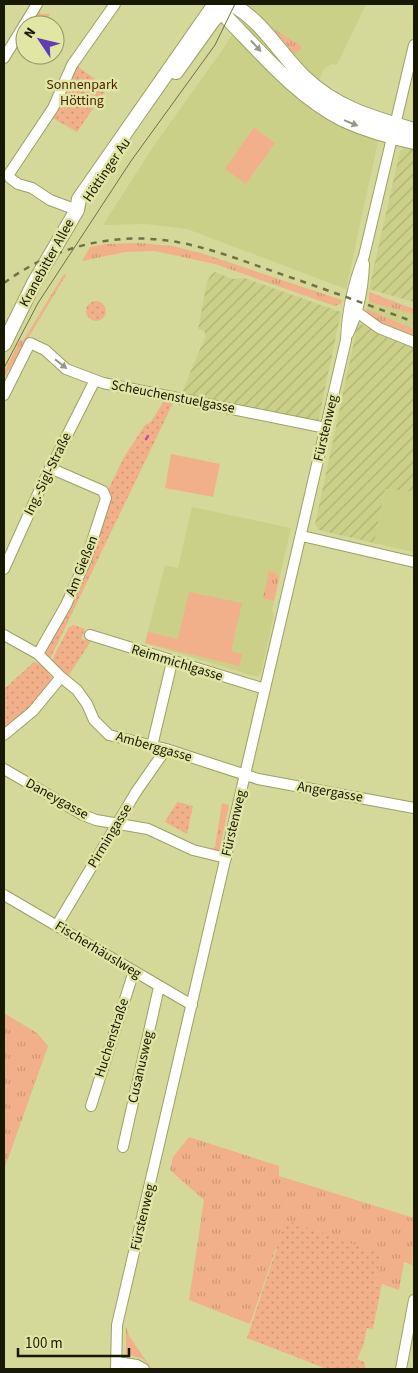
<svg xmlns="http://www.w3.org/2000/svg" width="418" height="1373" font-family="'Source Sans 3',sans-serif">
<defs>
<pattern id="industrial-furrows" width="10" height="10" patternUnits="userSpaceOnUse" patternTransform="scale(1.25)"><rect width="10" height="10" fill="#cbd088"/><path d="M-1 1l2-2M0 10L10 0M9 11l2-2" fill="none" stroke="#aeb274"/></pattern>
<pattern id="grass-tufts" width="24" height="20" patternUnits="userSpaceOnUse" patternTransform="scale(1.25)"><rect width="24" height="20" fill="#f1b089"/><path d="M3 7l-1-3M5 7V3M7 7l1-3M15 17l-1-3M17 17v-4M19 17l1-3" fill="none" stroke="#ce9775"/></pattern>
<pattern id="park-dots" width="8" height="8" patternUnits="userSpaceOnUse" patternTransform="scale(1.25)"><rect width="8" height="8" fill="#f1b089"/><path d="M2 2h.1M6 6h.1" fill="none" stroke="#ce9775" stroke-width="1.8" stroke-linecap="round"/></pattern>
</defs>
<rect width="100%" height="100%" fill="#d4d899"/>
<path fill="#cbd088" d="M251,4H366L337,65L331,64L324,69L308,105L376,139L378,142L346,289L187,229L146,224L103,225L155,144L223,49Z
M369,302L414,314V329L367,309Z
M385,489L414,492V552L374,543Z
M192,507L291,528L272,610L274,614L261,673L258,677L145,643L165,565L178,568Z"/>
<path fill="url(#industrial-furrows)" d="M408,146L414,148V302L369,289L400,151Z
M215,272L232,279L244,278L341,312L318,422L181,395L206,335L204,331L198,329L207,282L211,275Z
M358,323L414,344V492L385,489L374,543L319,530L315,525Z"/>
<path fill="url(#grass-tufts)" d="M38,9L41,14H50L44,25H29Z
M274,29L301,46V49L294,54Z
M139,243L172,246L201,253L342,300L341,304L335,306L215,264L155,251L125,252L82,261L90,247L105,244Z
M64,274L66,275L4,378V372L20,340L23,341Z
M369,292L414,309V314L369,302Z
M367,309L414,329V336L375,322L365,312Z
M269,571L276,573L279,579L274,601L263,598Z
M222,803L229,805L219,852L212,849L215,847Z
M4,1013L37,1033L48,1046L4,1170Z
M189,1137L279,1166V1176L414,1218L412,1265L404,1262L399,1290L382,1284L381,1288L375,1286L382,1254L276,1248L250,1324L189,1300L204,1200L170,1170L173,1157Z
M126,1327L129,1336L152,1369L143,1359L126,1354Z"/>
<path fill="url(#park-dots)" d="M76,65L107,88L77,132L51,117Z
M86 311a10 10 0 1 1 20 0a10 10 0 1 1-20 0Z
M167,396L176,397L50,659L41,652L66,605L106,494L124,457L145,425L151,422Z
M74,625L85,629L81,639L91,641L67,678L58,671L52,660L69,627Z
M34,662L46,666L55,685L4,735V689Z
M177,802L193,806L187,834L165,822Z
M286,1220L382,1254L375,1286L381,1288L373,1329L367,1328L363,1346L357,1359L364,1362L366,1369H327L247,1338Z"/>
<path fill="#f1b089" d="M254,127L275,143L246,184L225,169Z
M171,454L220,464L213,497L165,488Z
M189,592L242,603L231,651L242,654L239,666L145,643L148,632L178,639Z"/>
<g fill="none" stroke-linecap="round" stroke-linejoin="round">
<path stroke="#c8518e" stroke-width="2.5" d="M146,439L148,436"/>
<g stroke="#9da163" stroke-width="12">
<path id="minor" d="M4,58L37,4
M77,210L50,200L32,188L18,184L10,178L9,174L53,108L72,65L115,4
M357,312L379,328L414,342
M348,334C359,311 363,289 364,264
M4,395L30,343L45,350L66,369L103,383L326,428
M302,536L414,562
M4,569L41,487L95,380
M4,635L38,654L66,605L86,560L106,498L103,491L50,468
M90,635L265,689
M38,654L61,677L77,690L87,704L94,720L109,735L166,749L258,779L414,808
M4,735L33,711L61,677
M152,746L172,662
M4,769L83,815L96,820L148,829L193,850L226,858
M4,895L192,1005
M57,925L136,792L166,749
M91,1106L134,971
M123,1147L159,987
M117,1362L137,1365L144,1369
M116,1369L117,1325L346,340C347,310 353,284 364,256L414,45
M401,1369L414,1300"/>
</g>
<g stroke="#9da163" stroke-width="16">
<path id="major" d="M221,4L223,12L228,19C263,55 299,98 344,120C366,130 391,137 414,142
M231,4C262,20 280,54 304,77C336,108 373,118 414,130
M176,72L214,19L233,4
M4,344L34,283L77,210L79,199L215,4"/>
</g>
<use href="#minor" stroke="#fff" stroke-width="10"/>
<use href="#major" stroke="#fff" stroke-width="14"/>
<path stroke="#6f7148" stroke-width="1" d="M4,368L38,303L131,161L215,45L235,4"/>
<path stroke="#6f7148" stroke-width="2.5" stroke-dasharray="6 6" stroke-linecap="butt" d="M4,283C58,243 126,229 191,245C221,252 249,263 278,273C324,289 369,305 414,322"/>
</g>
<defs><path id="oneway-solid" d="M-6-.8H1V-3.2L6.5 0L1 3.2V.8H-6Z" transform="scale(1.25)"/></defs>
<g fill="#97988d">
<use href="#oneway-solid" transform="translate(256 46) rotate(47)"/>
<use href="#oneway-solid" transform="translate(351 123) rotate(22)"/>
<use href="#oneway-solid" transform="translate(61 364) rotate(38)"/>
</g>
<g text-anchor="middle" dominant-baseline="central" stroke-width="5" stroke-linejoin="round" paint-order="stroke">
<g font-size="14" fill="#4a1e00" stroke="#e1e6a5">
<text x="82" y="85">Sonnenpark<tspan x="82" dy="16">Hötting</tspan></text>
</g>
<g font-size="14" fill="#181902" stroke="#e1e6a5">
<text transform="translate(107 170) rotate(-56)">Höttinger Au</text>
<text transform="translate(47 263) rotate(-61)">Kranebitter Allee</text>
<text transform="translate(173 397) rotate(11)">Scheuchenstuelgasse</text>
<text transform="translate(326 428) rotate(-77)">Fürstenweg</text>
<text transform="translate(48 474) rotate(-64)">Ing.-Sigl-Straße</text>
<text transform="translate(82 566) rotate(-68)">Am Gießen</text>
<text transform="translate(177 663) rotate(17)">Reimmichlgasse</text>
<text transform="translate(154 747) rotate(16)">Amberggasse</text>
<text transform="translate(330 792) rotate(10)">Angergasse</text>
<text transform="translate(57 799) rotate(29)">Daneygasse</text>
<text transform="translate(234 823) rotate(-77)">Fürstenweg</text>
<text transform="translate(110 836) rotate(-59)">Pirmingasse</text>
<text transform="translate(98 950) rotate(31)">Fischerhäuslweg</text>
<text transform="translate(112 1038) rotate(-72)">Huchenstraße</text>
<text transform="translate(141 1067) rotate(-77)">Cusanusweg</text>
<text transform="translate(143 1217) rotate(-77)">Fürstenweg</text>
</g>
</g>
<rect width="418" height="1373" fill="none" stroke="#181902" stroke-width="10"/>
<g transform="translate(40 40) rotate(305)"><circle r="24" fill="#e1e6a5" stroke="#919464"/>
<path d="M0-4L9 19L0 12L-9 19Z" fill="#603db5"/>
<text y="-8" font-size="14" font-weight="bold" text-anchor="middle" fill="#181902">N</text>
</g>
<path d="M18 1348v8h111v-8" fill="none" stroke="#181902" stroke-width="2.5"/>
<text x="25" y="1348" font-size="15" fill="#181902" stroke="#e1e6a5" stroke-width="4" paint-order="stroke">100 m</text>
</svg>
